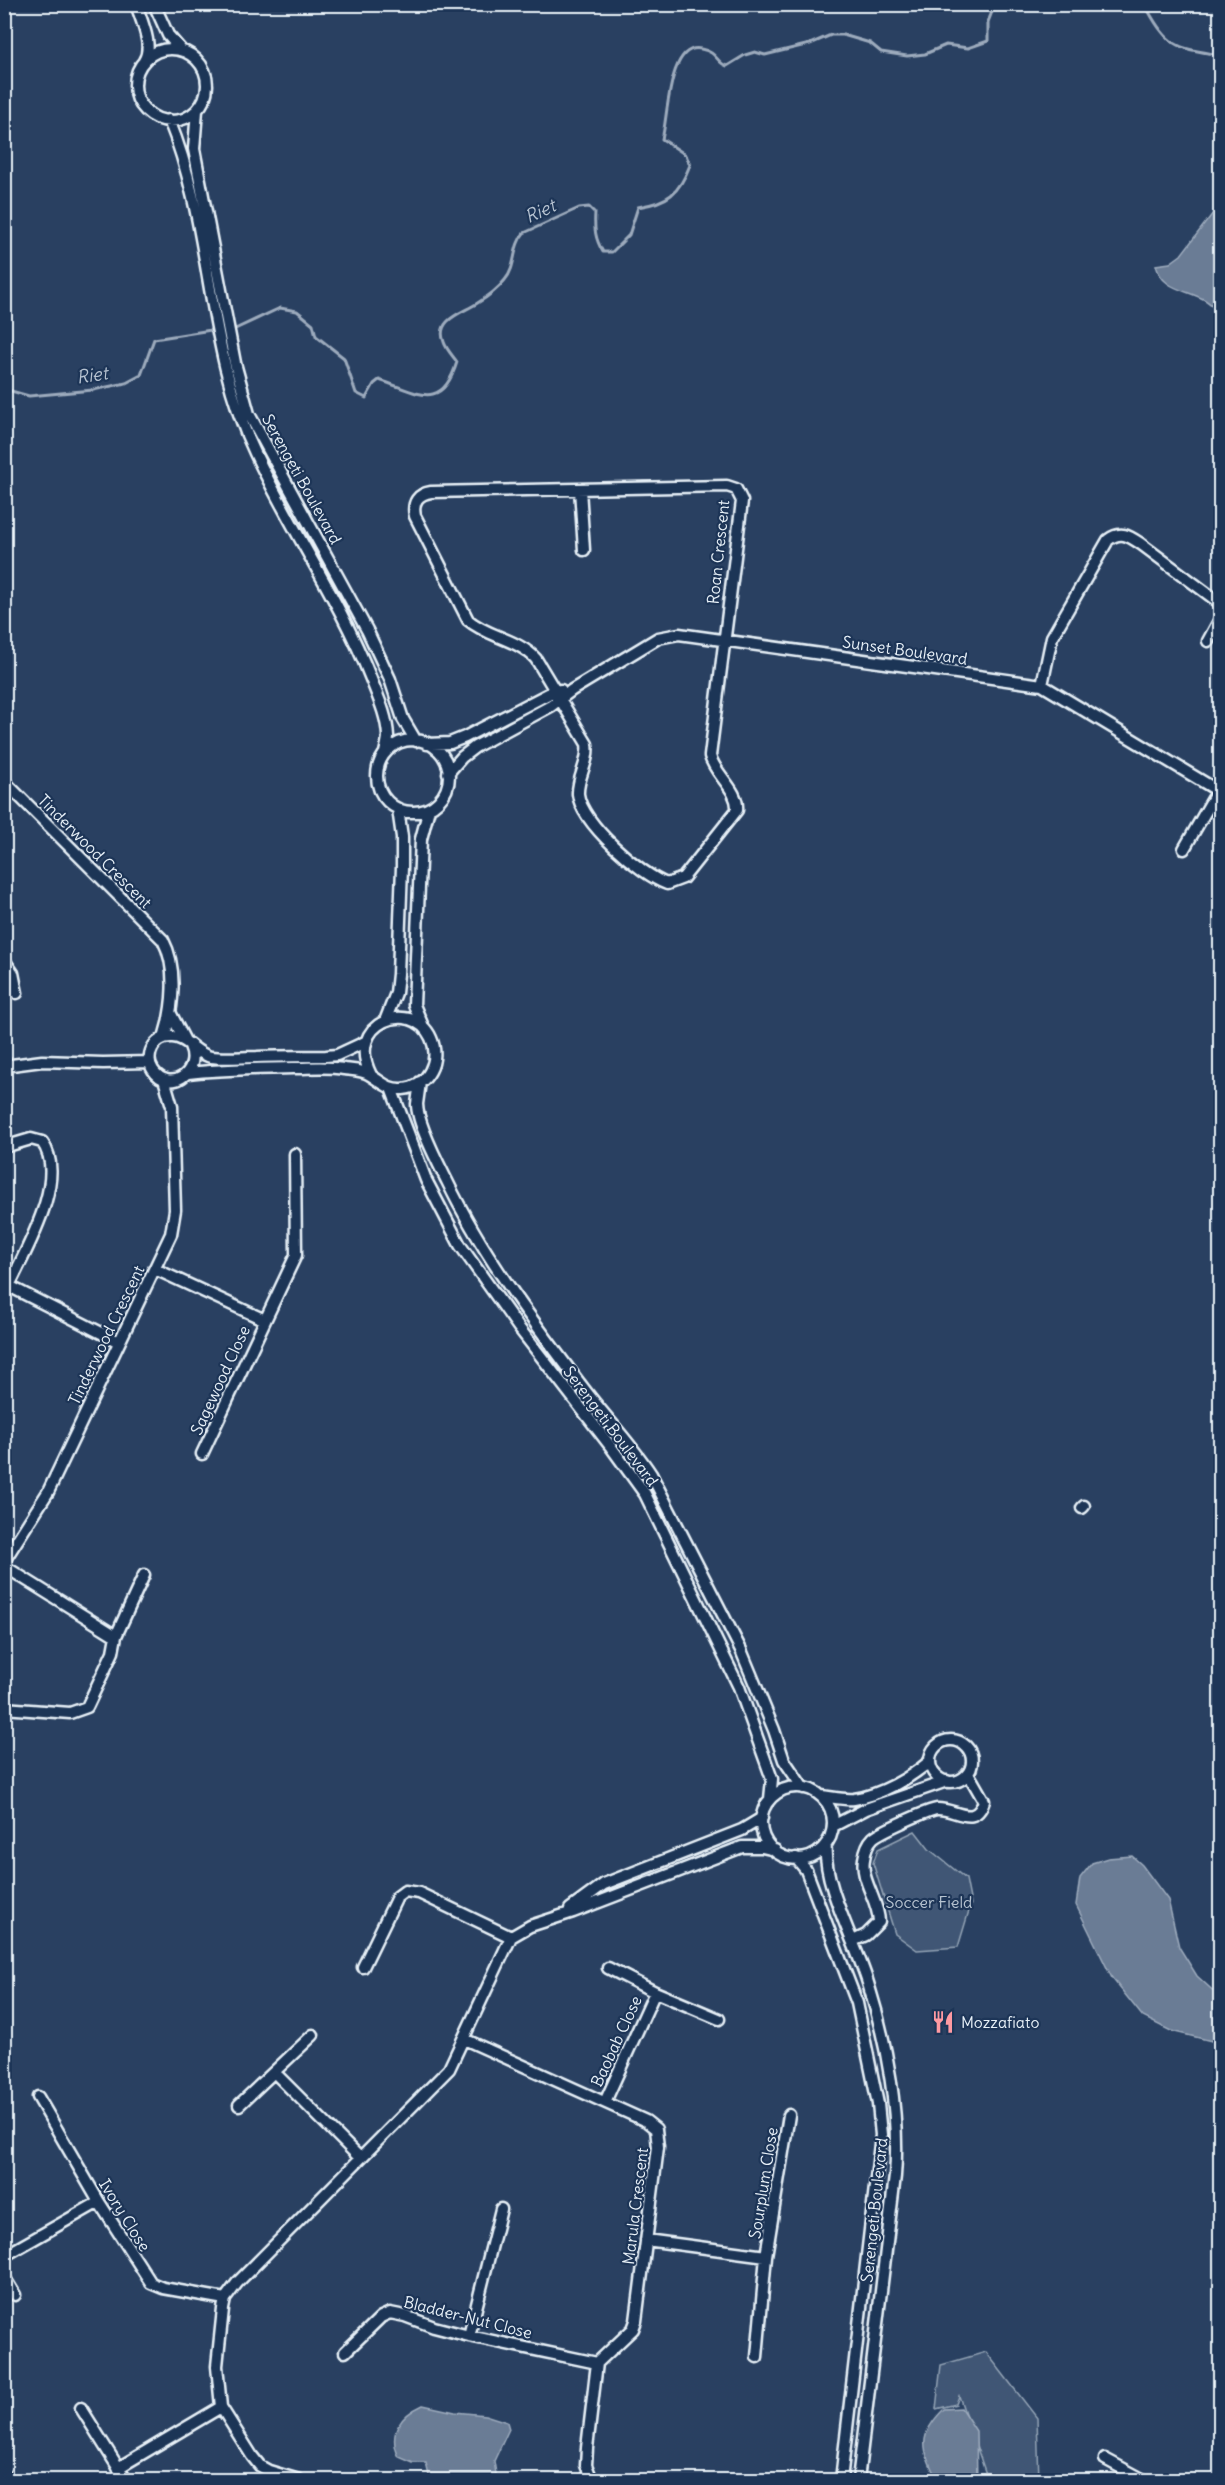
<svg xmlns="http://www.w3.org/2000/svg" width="1225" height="2485" font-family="Delius,sans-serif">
<rect width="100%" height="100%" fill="#294061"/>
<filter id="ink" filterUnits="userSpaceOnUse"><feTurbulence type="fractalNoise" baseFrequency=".0167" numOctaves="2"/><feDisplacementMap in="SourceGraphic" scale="12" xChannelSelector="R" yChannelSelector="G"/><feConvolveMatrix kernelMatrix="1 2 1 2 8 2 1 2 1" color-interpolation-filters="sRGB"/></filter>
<g filter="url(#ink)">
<path fill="#415774" stroke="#94a4b6" stroke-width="1.5" d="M915,1831L929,1849L966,1879L971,1904L958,1947L917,1950L895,1934L873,1863L878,1849Z
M986,2352L1037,2418L1039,2480H988L959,2396L956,2404L936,2409L941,2365Z"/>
<path fill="#6b7c95" stroke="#9dabbd" stroke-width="1.5" d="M1220,204V312C1215,308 1210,303 1205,300C1185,289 1162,290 1156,265L1170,263L1181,255Z
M1132,1856L1142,1865L1168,1900L1179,1947L1197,1976L1220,1997V2043L1171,2031L1143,2017L1112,1978L1076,1905L1080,1878L1092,1863L1108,1858Z
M423,2405L455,2412L485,2415L507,2422L509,2429L494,2461L497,2480H430L426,2463H413L399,2457C387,2433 401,2415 423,2405Z
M961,2408L976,2431L977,2480H937C922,2448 917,2436 944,2409Z"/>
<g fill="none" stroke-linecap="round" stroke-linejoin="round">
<path stroke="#9dabbd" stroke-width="3" d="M1120,4L1148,10C1169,49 1179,48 1220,55
M231,331L280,308L297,311L313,324L316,336L344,358L356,393L366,398L374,384L379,380C416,391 441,414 457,362C453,356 446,349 444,342C435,320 462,313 476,304C486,298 498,289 505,280C517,266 512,246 524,233L579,208L589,207L595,213C594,228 595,239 603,252H612L629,235L638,207C668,202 679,194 690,165L686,155L662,139C668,119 668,42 701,49C718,52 716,63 727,66L745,55L755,52L765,55L810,44L831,35H843L870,43L881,52L907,56L925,54L946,45L968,48L988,41V22L995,4
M4,389L29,396L93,390L126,383L141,375L154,339L211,330L216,331"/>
<g stroke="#e8f1f8" stroke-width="15">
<path id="minor" d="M136,4C141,20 154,46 144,61
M154,4L168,35L181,50
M135 85a36 36 0 1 1 72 0a36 36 0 1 1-72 0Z
M197,110L194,149L235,363L249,414L367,630L390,679L403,719L416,741
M169,120C213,227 205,349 255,453C291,530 340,600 371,679C378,697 387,716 388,736C388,741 386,748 385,753
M727,486L736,489L742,501L710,756C715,775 739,790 737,810L683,878L667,884C641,875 581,823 578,794C577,777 590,761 587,744L536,659C518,639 488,637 468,620L415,516C412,502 418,494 431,492Z
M580,489L584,550
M1208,641L1220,619
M1042,685L1052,637L1108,540C1121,530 1129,536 1141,544L1220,603
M377 776a36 36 0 1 1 72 0a36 36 0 1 1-72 0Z
M427,744L450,743L465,737L554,691L561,690
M448,773L462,757L475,747L551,706L572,690L658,638L679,634L1042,685L1220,792
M4,781L163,940C178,968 173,1009 164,1038
M1184,849L1218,790
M4,960L13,973L17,993
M171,1014L185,1041
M385,1021L396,993L398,974L402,867V837L398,809
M422,1024L414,1005L421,839L429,809
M190,1046C202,1073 169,1094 153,1070C144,1056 154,1037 171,1037C186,1036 196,1054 211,1057C226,1059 242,1057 257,1057C280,1056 303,1056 326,1056L337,1055L365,1042
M4,1066L42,1061L103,1063L150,1062
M188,1073C223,1069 258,1069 293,1068C310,1068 327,1066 344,1069C352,1070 363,1070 370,1075C382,1082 388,1090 403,1089C428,1087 441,1060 431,1038C412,997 344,1023 371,1075
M420,1082C419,1089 418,1097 417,1104C417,1123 438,1163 447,1181C482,1254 532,1320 581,1385C604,1416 630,1442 651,1474L741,1650L774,1730L784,1760L803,1788
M391,1088L426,1180L460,1245L519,1328L611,1447L645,1494L739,1687L772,1779L770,1799
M4,1147L31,1139L42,1142C69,1178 25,1251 9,1286L119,1342
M155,1269L265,1320
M202,1454L296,1255L295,1154
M1082,1508L1084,1506
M4,1561L48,1492L171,1234L175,1210L172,1106L164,1079
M4,1566L116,1636L113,1652L87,1707L70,1713L4,1708
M116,1636L144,1575
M930 1761a21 21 0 1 1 42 0a21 21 0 1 1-42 0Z
M761 1823a36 36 0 1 1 72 0a36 36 0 1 1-72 0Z
M821,1796C832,1797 843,1800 854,1799C881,1795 910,1778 930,1761
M833,1826L866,1809L947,1781
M826,1844C822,1883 856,1943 868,1983C887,2043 900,2114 895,2176L858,2480
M796,1858L806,1870L857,2003L878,2104L881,2135L841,2480
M570,1909L604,1884L742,1830L762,1818
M853,1941L866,1935L879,1922C879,1901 860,1880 864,1859C865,1852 868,1843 873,1838C879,1832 928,1810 937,1809C955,1808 975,1829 984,1801L968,1773
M363,1967L397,1897L405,1891L419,1893L511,1937
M608,1968L655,1992L719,2019
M464,2039L646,2121L656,2129L658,2147L636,2321L633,2329L597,2363L587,2448L586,2465L592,2480
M274,2072L360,2158
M38,2097L99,2202L151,2283L163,2288L225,2299
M605,2102L655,1992
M239,2105L313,2035
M646,2240L766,2256
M4,2256L99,2202
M4,2277L15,2295
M469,2336L501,2209
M345,2352L381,2317L390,2313L405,2316L434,2327L469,2336L597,2363
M757,2357L766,2256L789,2115
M81,2408L126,2480
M1105,2459L1144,2480
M118,2468L221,2407
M4,2475L8,2480
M299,2480L269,2471L260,2466L252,2456L221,2407L217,2366L223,2309L225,2299L237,2283L449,2069L511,1937L530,1926L573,1912L742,1847H762L775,1850"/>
</g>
<use href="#minor" stroke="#1d3557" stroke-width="10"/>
</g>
</g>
<defs>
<g id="restaurant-bare" transform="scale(1.8)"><path d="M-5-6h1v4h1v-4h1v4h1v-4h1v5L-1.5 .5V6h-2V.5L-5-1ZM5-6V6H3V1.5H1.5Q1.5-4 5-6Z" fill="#ff9aa2" stroke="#1d3557" stroke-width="2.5" paint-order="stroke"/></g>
</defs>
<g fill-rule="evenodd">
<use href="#restaurant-bare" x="943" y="2022"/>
</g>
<g text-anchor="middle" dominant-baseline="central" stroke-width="4.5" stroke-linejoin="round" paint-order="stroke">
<g font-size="16" fill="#e8f1f8" stroke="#1d3557">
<text transform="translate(302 479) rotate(61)">Serengeti Boulevard</text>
<text transform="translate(718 552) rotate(-84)">Roan Crescent</text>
<text transform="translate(905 650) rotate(8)">Sunset Boulevard</text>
<text transform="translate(95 851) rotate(45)">Tinderwood Crescent</text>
<text transform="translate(106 1335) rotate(-64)">Tinderwood Crescent</text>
<text transform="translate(220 1380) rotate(-65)">Sagewood Close</text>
<text transform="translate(611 1426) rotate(53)">Serengeti Boulevard</text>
<text transform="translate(616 2041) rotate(-65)">Baobab Close</text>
<text transform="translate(763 2183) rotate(-81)">Sourplum Close</text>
<text transform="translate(635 2206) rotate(-83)">Marula Crescent</text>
<text transform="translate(874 2210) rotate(-84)">Serengeti Boulevard</text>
<text transform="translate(125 2215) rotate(58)">Ivory Close</text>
<text transform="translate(468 2317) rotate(14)">Bladder-Nut Close</text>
</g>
<g font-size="16" fill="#b6c3d0" stroke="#1d3557">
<text x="929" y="1902">Soccer Field</text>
</g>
<g font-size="16" fill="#e8f1f8" stroke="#1d3557" text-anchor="start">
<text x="961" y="2022">Mozzafiato</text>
</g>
<g font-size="18" font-style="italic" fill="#b6c2d0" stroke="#1d3557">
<text transform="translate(540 211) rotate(-25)">Riet</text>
<text transform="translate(92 375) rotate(-9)">Riet</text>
</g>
</g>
<rect width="1225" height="2485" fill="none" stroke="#1d3557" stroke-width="24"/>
<rect x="12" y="12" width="1201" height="2461" fill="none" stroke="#e8f1f8" stroke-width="2" filter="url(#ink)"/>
</svg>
